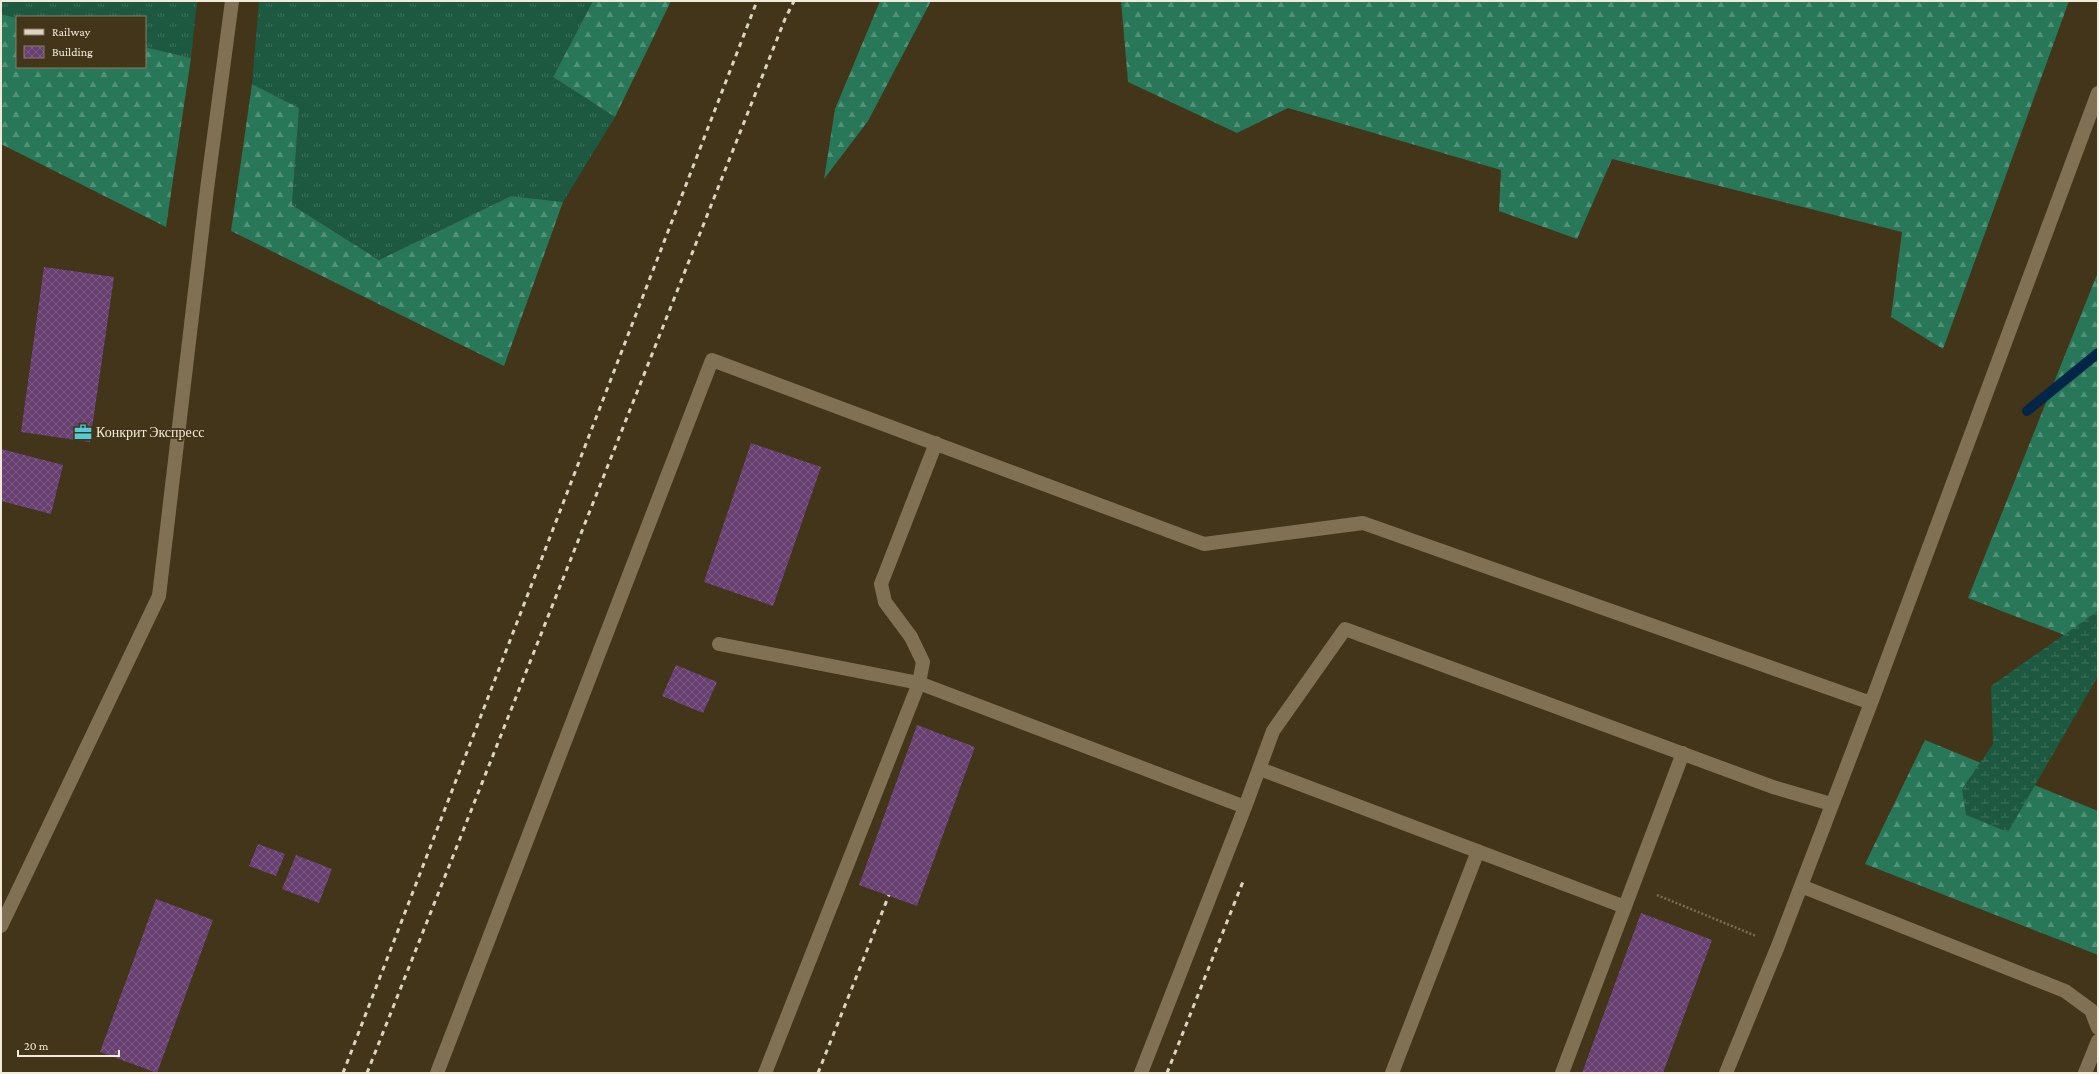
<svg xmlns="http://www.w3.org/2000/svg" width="2099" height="1074" font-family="'Crimson Pro',serif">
<defs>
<pattern id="grass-tufts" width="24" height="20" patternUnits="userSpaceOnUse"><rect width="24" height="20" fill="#1c5940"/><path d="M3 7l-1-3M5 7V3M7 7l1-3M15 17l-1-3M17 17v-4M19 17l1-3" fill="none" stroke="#3d715b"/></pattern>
<pattern id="forest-firs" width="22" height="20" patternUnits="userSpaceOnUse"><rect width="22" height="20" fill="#277758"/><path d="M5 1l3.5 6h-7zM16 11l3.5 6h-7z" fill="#519177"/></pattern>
<pattern id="wetland-marsh" width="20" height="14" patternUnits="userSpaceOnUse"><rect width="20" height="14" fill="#1c5940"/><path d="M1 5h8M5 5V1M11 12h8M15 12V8" fill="none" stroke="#3d715b"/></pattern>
<pattern id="building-cross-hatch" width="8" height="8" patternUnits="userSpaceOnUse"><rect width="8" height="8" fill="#683f71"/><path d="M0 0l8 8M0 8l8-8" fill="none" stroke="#7e5b85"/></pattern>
</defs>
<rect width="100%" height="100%" fill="#433519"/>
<path fill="url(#grass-tufts)" d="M1,1H197L191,58L145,47V17L17,18L1,14Z
M259,1H593L553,77L615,117L563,202L511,196L379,260L292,205L299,108L252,84Z"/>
<path fill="url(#forest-firs)" d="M593,1H671L615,117L553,77Z
M880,1H931L868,121L824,179L835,109Z
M1121,1H2069L1943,349L1891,317L1902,232L1612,159L1577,239L1499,211L1501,170L1288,108L1237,133L1128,82Z
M1,14L17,18V67H145V47L191,58L166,227L1,144Z
M252,84L299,108L292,205L379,260L511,196L563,202L504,366L231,231Z
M2098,272V648L1968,598Z
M1925,740L2098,811V955L1865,864Z"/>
<path fill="url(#wetland-marsh)" d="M2098,611V676L2008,832L1966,815L1962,789L1993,744L1991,686Z"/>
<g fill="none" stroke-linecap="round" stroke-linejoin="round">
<path stroke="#022648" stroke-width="10" d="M2027,411L2098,353"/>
</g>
<path fill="url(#building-cross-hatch)" d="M44,267L114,277L90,442L21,432Z
M751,443L821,467L773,606L704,582Z
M1,449L63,465L51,514L1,501Z
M676,665L717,682L703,713L662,696Z
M917,725L975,747L917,906L859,885Z
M258,844L285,854L276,876L249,866Z
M296,855L332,869L319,903L282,889Z
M156,899L213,920L157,1073L100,1052Z
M1641,913L1712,940L1663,1073H1582Z"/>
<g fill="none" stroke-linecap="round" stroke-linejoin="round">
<path stroke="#796d54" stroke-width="2.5" stroke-dasharray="2 2" stroke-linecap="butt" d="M1657,895L1756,936"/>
<path stroke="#817154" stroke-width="14" d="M719,644L919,683L1245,807L1273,731L1345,629L1773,787L1831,804
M1260,769L1625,907
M1801,886L2065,991L2091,1010L2098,1028
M1,926L159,596L207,189L232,1
M437,1073L712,360L1204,544L1363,523L1871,703
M765,1073L919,683L923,662L911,637L885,602L881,584L936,443
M1141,1073L1245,807
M1392,1073L1478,851
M1562,1073L1683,753
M1726,1073L1778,946L1871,703L2098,93
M2085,1073L2098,1041"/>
<path stroke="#ddd3c2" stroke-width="3" stroke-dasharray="5 5" stroke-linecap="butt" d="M343,1073L757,1
M367,1073L785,19L794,1
M818,1073L889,895
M1167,1073L1244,879"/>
</g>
<defs>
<g id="office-bare" transform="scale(1.38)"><path d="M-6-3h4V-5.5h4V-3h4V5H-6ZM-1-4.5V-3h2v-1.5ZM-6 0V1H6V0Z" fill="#52cbd8" stroke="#433519" stroke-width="2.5" paint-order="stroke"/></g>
</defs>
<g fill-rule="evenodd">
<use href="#office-bare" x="83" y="432"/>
</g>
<g text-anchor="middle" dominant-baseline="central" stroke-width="3.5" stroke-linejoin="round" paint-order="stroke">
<g font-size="14" fill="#f3eada" stroke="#433519" text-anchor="start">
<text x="96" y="432">Конкрит Экспресс</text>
</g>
</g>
<rect width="2099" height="1074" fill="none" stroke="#f3eada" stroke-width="4"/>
<rect x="16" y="16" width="130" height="52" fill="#433519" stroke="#897d66"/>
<rect x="24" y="29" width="20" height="6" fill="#ddd3c2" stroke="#897d66"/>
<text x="52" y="36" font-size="12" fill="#f3eada">Railway</text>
<rect x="24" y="46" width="20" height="12" fill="url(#building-cross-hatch)" stroke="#897d66"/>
<text x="52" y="56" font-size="12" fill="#f3eada">Building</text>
<path d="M18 1050v6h101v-6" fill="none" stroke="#f3eada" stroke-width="2"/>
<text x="24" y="1050" font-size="12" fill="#f3eada" stroke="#433519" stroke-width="3" paint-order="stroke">20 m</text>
</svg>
